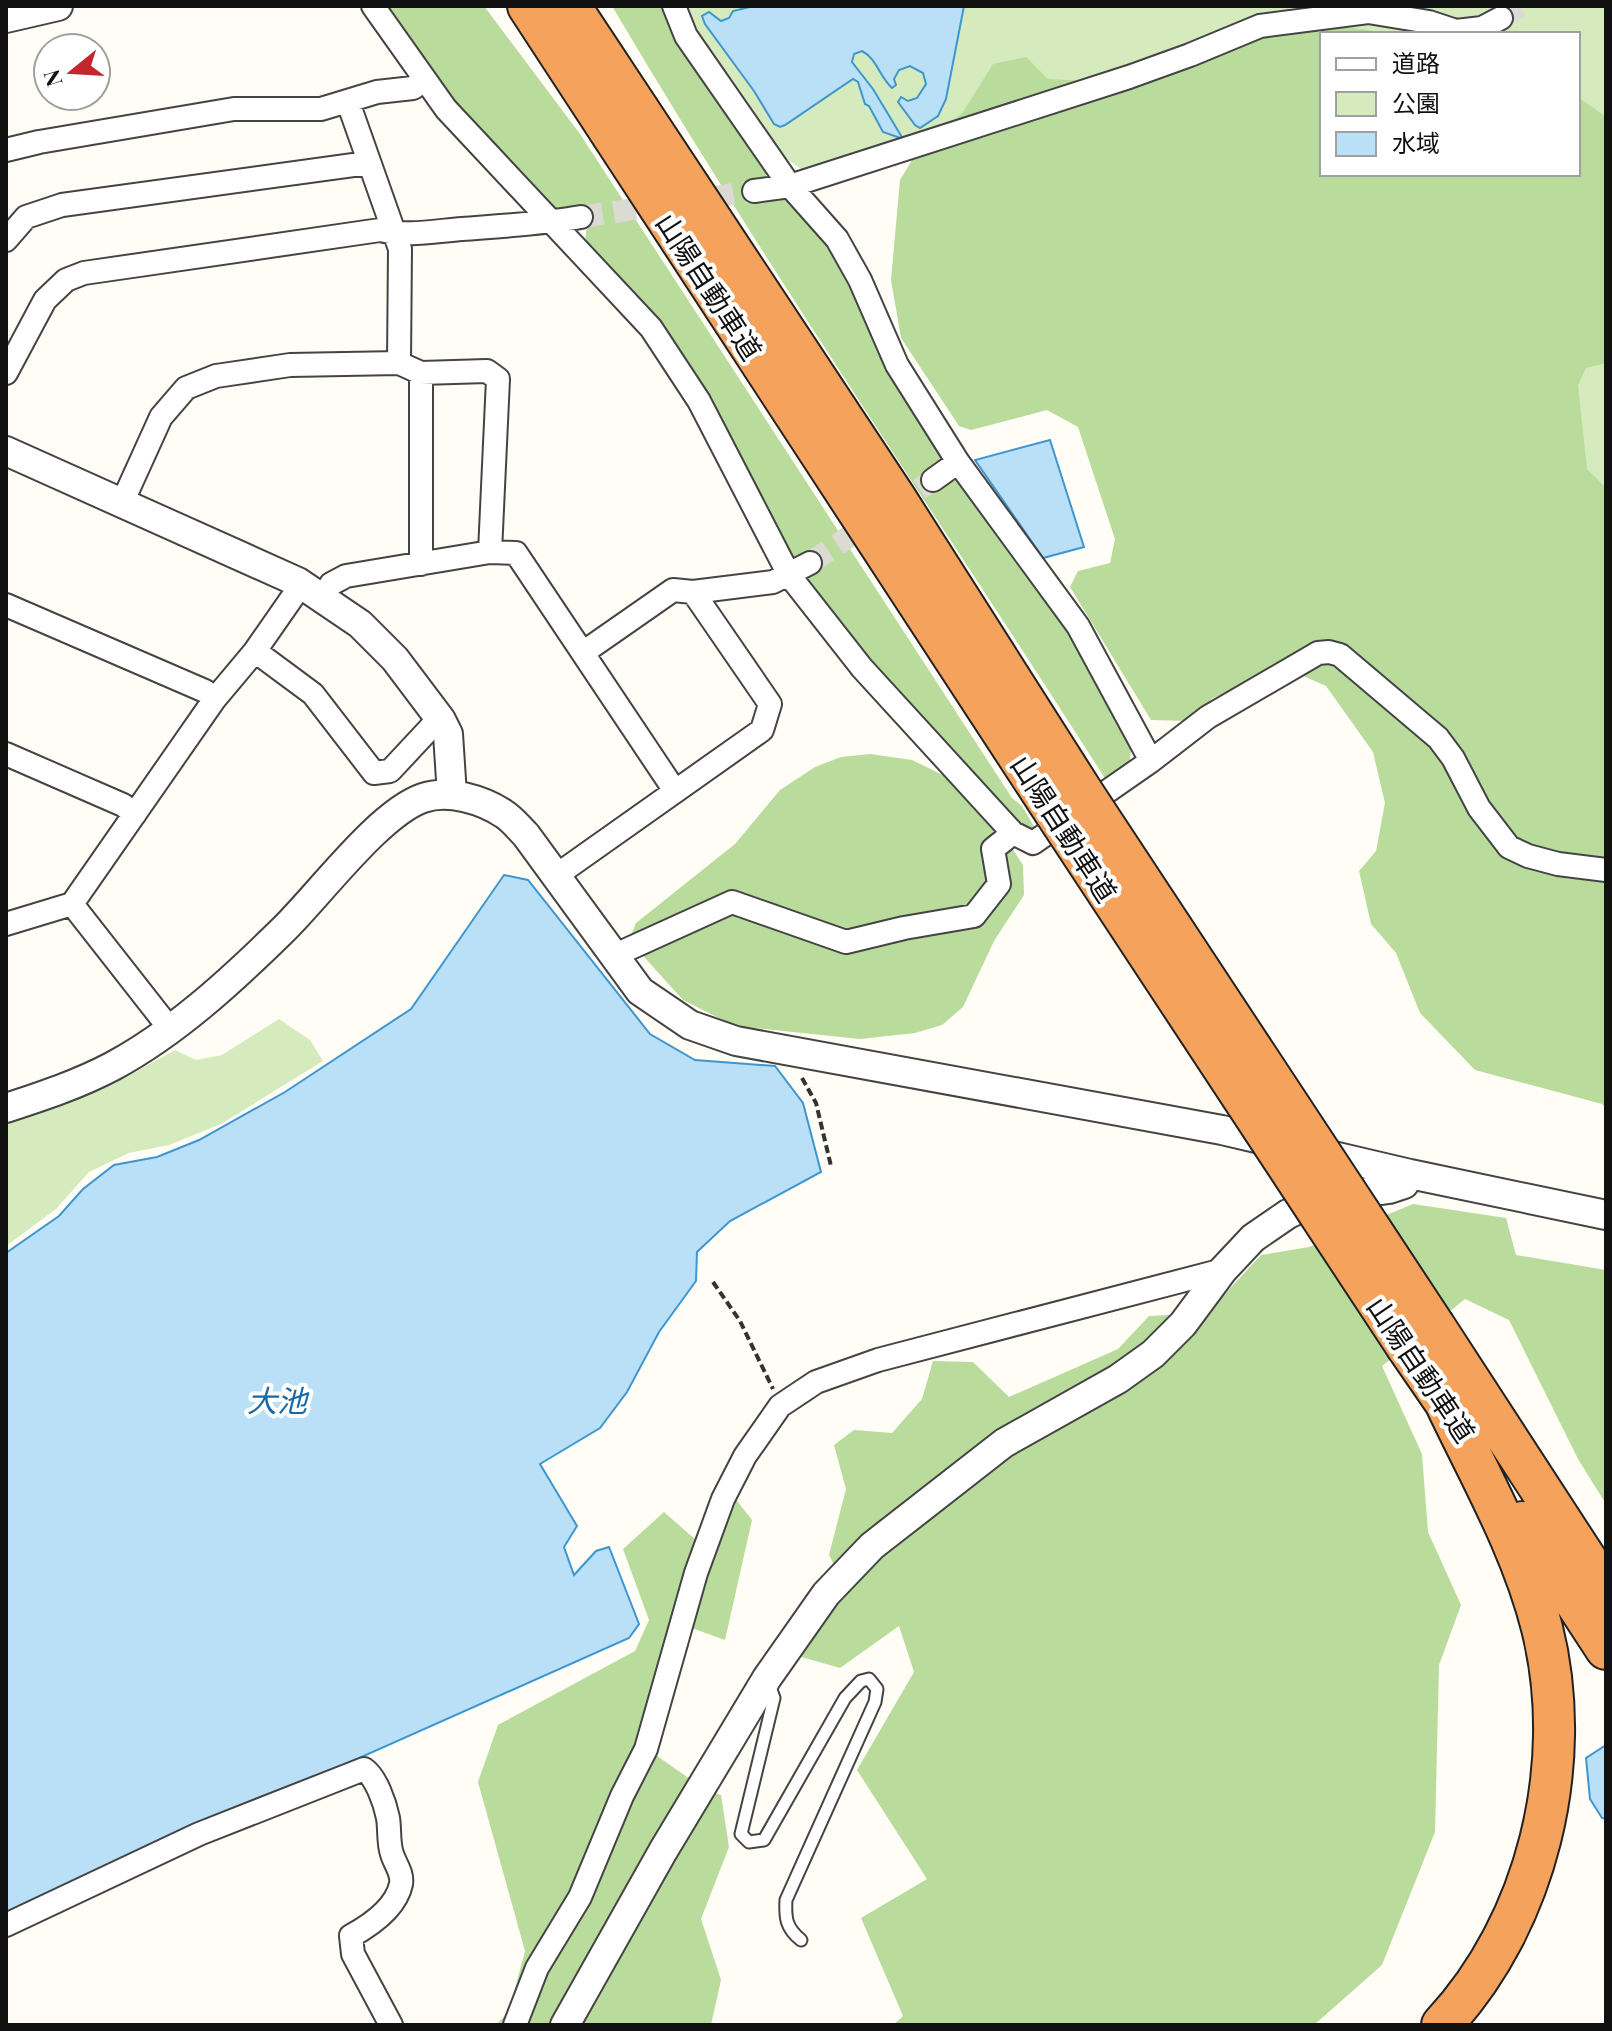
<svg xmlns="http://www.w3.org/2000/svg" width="1612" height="2031" font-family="'Playfair Display','Noto Sans JP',serif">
<rect width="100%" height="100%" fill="#fffdf5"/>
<path fill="#d5ebbd" d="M684,6H1606V147L1578,129V34H1322L807,173L780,154L692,24Z
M1606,353V631L1553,554L1576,362Z
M279,1019L310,1040L323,1061L221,1124L169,1145L129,1153L89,1172L56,1209L6,1246V1121L112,1085L175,1050L196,1060L222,1055Z"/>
<path fill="#b9dc9c" d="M382,6H484L580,134L1012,798L1022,806L1036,830L1025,832L853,646L805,582L807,575L790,559L756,492L585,248L586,231L591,224L580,206L555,208L545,200L489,137L441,89Z
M612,6H664L766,169V176L761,181L790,196L832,249L940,452L947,480L962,481L1076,640L1123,730L1131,750L1130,759L1127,766L1108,783C943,524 768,271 612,6Z
M1250,24H1324L1396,34H1322V174H1578V97L1606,117V363L1586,368L1578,385L1587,469L1606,488V1108L1602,1104L1475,1070L1420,1013L1396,953L1371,924L1359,871L1376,851L1385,803L1373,752L1326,686L1299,674L1262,677L1213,698L1187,721L1151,720L1070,587L1078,571L1110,563L1115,539L1078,427L1047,410L971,430L959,426L901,338L891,280L900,180L915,155L963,112L993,64L1026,57L1048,79L1090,81Z
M870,754L912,760L951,779L993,819L1023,865L1024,895L994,941L963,1007L942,1025L915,1033L860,1039L735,1026L683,1000L635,947L631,935L636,923L735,844L780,790L815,767L841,757Z
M1413,1204L1506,1218L1516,1255L1606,1270V1504L1578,1459L1509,1320L1465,1299L1382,1366L1422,1454L1428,1532L1461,1605L1439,1665L1435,1832L1382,1965L1314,2025H893L903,2016L861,1918L927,1879L857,1770L914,1672L899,1626L840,1668L798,1656L846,1588L829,1555L846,1489L834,1445L854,1430L892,1433L922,1399L933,1361L973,1362L1009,1397L1118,1349L1149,1316L1207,1313L1261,1255L1309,1247Z
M734,1497L752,1520L725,1640L689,1627L653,1753L704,1789L721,1795L729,1847L701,1919L721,1980L711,2025H496L509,2011L525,1951L478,1782L498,1725L635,1651L649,1620L623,1549L664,1512L712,1554Z"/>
<path fill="#b9e0f7" stroke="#3f96cf" stroke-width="2" d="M754,6H964L946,99L938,116L920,128L915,125L898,102L901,97L908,101L917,98L926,84L923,73L910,66L899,70L894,79L896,85L892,88C879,76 877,59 862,51L854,54L852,62L873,89L903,139L883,132L869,106L865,104L858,82L853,79L785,125L780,127L774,124L754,91L705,24L702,16L709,12L721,21L729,18L733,11Z
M1050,440L1084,547L1043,558L975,460Z
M504,875L528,880L650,1034L695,1060L775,1066L803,1103L821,1172L730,1221L697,1252L696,1281L659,1332L627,1392L600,1428L540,1464L577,1526L564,1547L574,1575L596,1551L609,1547L639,1624L629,1638L6,1915V1253L59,1216L83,1189L114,1165L157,1157L199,1140L285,1092L411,1009Z
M1606,1745V1819L1602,1818L1590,1799L1586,1758Z"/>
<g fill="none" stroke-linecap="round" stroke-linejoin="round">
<path stroke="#dbdad3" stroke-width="22" stroke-dasharray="22 11" stroke-linecap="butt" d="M1501,18L1521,6
M581,217L754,191
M810,563L933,480"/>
<g stroke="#444" stroke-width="15">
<path id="service" d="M768,1682L774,1698L741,1834L749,1842L764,1840L845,1698L861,1681L869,1679L877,1689L875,1702L786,1900C785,1918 786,1928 801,1940"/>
</g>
<g stroke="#444" stroke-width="26">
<path id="minor" d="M373,6L446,109L651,328L699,401L789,575L862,668L1013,833L1033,843L1151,761L1208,717L1318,653L1329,652L1340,655L1438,738L1453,758L1479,808L1509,847L1528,856L1558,864L1606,870
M674,6L686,36L790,186L837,239L860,280L897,365L958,462L1078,626L1151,761
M348,102L400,249L399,363
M6,150L39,142L234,109H321L377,92L413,88L424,80
M754,191L790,186L1129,77L1190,55L1260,26L1368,12L1429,22L1456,31L1482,28L1501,18
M6,240L26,217L62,205L368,163
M6,373L45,300L66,280L84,273L380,230C406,237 435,231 462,229C501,226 541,224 581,217
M421,373L487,371L498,379L490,552
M933,480L958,462
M122,503L161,417L186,388L216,376L290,365L399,363L421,373V564
M693,592L773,582L810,563
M323,596L331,584L346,576L490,552L516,553L675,791
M6,605L205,691L214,700
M255,651L313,694L374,773L390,771L432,726L441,720
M6,754L123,805L135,814
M557,875L762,730L770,704L693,592L673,590L584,652
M72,904L170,1029
M6,924L72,904L214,700L255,651L294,595L298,582
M613,956L732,902L846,942L904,928L974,916L999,884L993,849L1013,833
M6,1925L199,1834L364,1769C376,1777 385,1803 388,1818C390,1830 388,1842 392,1854C395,1864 403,1873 401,1884C396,1908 371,1925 351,1936L353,1954L391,2025
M515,2025L537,1968L580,1897L622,1796L646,1749L696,1573L723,1499L745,1456L780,1406L816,1382L878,1360L1223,1270"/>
</g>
<g stroke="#444" stroke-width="32">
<path id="tertiary" d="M6,18L58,6
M6,451L298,582L360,624L395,659L441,720L448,734L452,795
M6,1108C43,1096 79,1084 113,1066C176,1032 232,980 283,930C319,895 379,813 423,798C448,789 483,800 504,814C512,819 519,828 526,835L640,991L690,1025L736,1041L1222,1130L1410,1174L1606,1215
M565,2025L663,1851L767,1678L826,1594L872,1546L1004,1443L1118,1379L1153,1354L1183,1324L1223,1270L1253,1238L1288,1214L1312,1203L1338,1196L1389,1189L1404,1184L1410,1174"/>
</g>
<g stroke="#222" stroke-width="44">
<path id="motorway" d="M528,6L1056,814
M570,6L896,499L1083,793
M1435,1327L1606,1590
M1407,1347L1458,1421
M1523,1522L1606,1649
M1442,2025C1537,1923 1576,1764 1542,1628C1522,1548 1479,1474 1444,1400"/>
</g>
<path stroke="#333" stroke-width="4" stroke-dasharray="8 4" stroke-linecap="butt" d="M802,1078L816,1103L831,1166
M713,1282L740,1321L773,1389"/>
<use href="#service" stroke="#fff" stroke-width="11"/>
<use href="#minor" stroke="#fff" stroke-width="22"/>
<use href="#tertiary" stroke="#fff" stroke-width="28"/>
<use href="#motorway" stroke="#f5a25d" stroke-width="40"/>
<g stroke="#222" stroke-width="44" stroke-linecap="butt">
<path id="motorway-bridge" d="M1083,793L1435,1327
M1056,814L1407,1347"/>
</g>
<use href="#motorway-bridge" stroke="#f5a25d" stroke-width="40"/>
</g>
<g text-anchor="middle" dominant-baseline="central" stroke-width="8" stroke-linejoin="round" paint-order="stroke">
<g font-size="28" fill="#111" stroke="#fff">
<text transform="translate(710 286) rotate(57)">山陽自動車道</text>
<text transform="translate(1065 828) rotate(57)">山陽自動車道</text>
<text transform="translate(1422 1369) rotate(56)">山陽自動車道</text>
</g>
<g font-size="30" font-style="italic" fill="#1768a6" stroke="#fff">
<text x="277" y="1400">大池</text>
</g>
</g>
<rect width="1612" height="2031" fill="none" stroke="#111111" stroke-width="16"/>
<rect x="1320" y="32" width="260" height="144" fill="#ffffff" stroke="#a0a0a0" stroke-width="2"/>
<rect x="1336" y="58" width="40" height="12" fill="#ffffff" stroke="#a0a0a0" stroke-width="2"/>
<text x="1392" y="72" font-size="24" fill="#111111">道路</text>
<rect x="1336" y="92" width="40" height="24" fill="#d5ebbd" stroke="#a0a0a0" stroke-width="2"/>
<text x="1392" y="112" font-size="24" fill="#111111">公園</text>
<rect x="1336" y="132" width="40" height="24" fill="#b9e0f7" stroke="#a0a0a0" stroke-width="2"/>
<text x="1392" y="152" font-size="24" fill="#111111">水域</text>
<g transform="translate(72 72) rotate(252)"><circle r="38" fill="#ffffff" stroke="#a0a0a0" stroke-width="2"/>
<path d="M0-6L14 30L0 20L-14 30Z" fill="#c4262e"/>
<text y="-12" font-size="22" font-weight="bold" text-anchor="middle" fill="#111111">N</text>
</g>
</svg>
